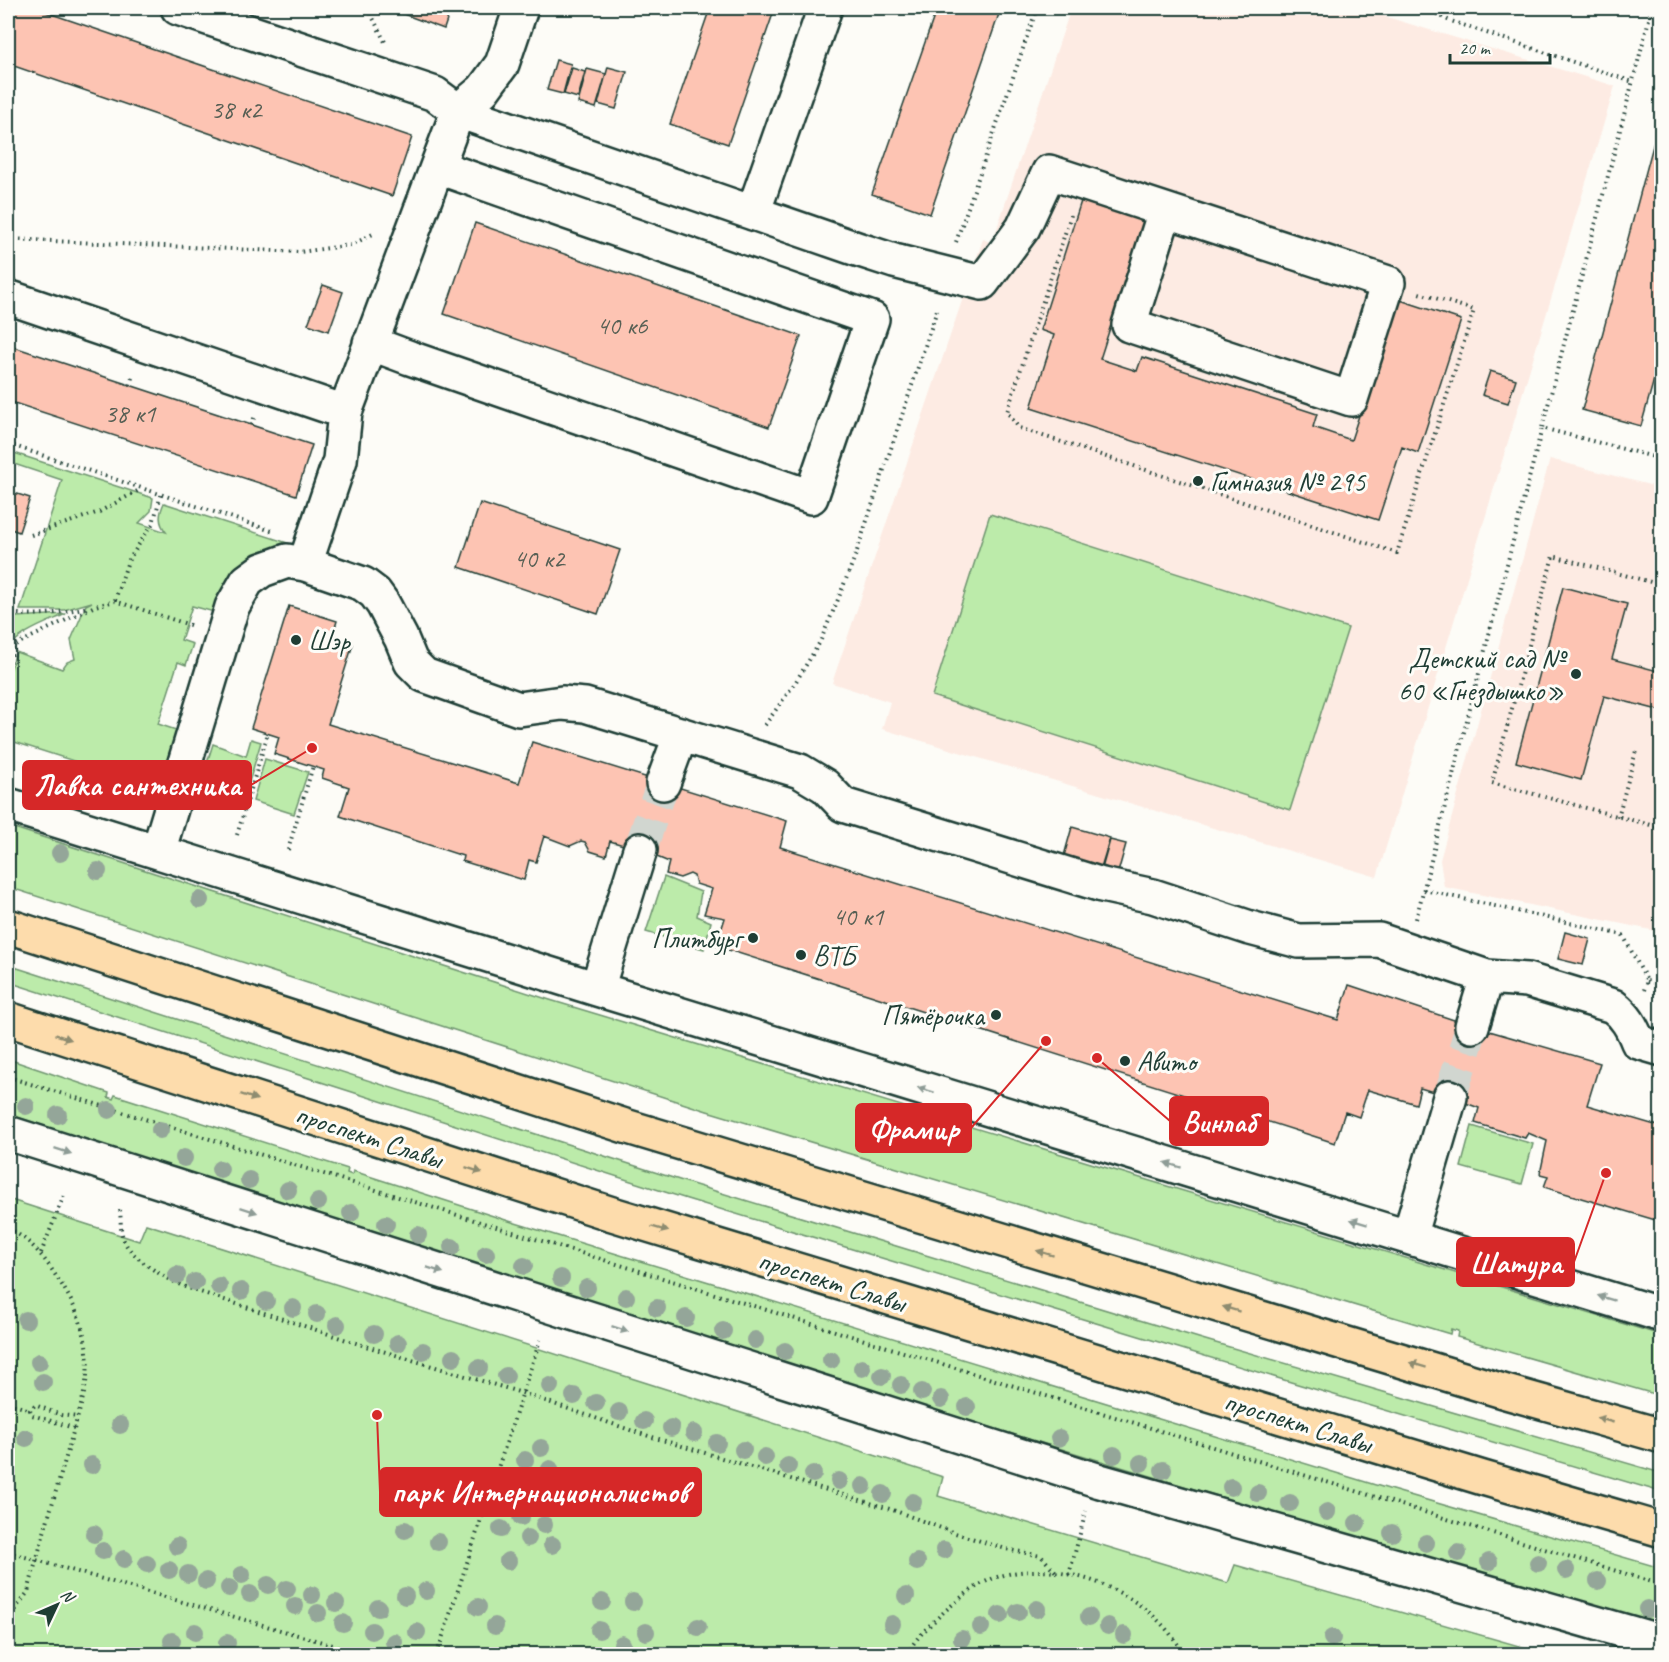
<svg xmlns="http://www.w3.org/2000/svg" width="1669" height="1662" font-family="Caveat,sans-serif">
<rect width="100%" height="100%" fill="#fdfcf7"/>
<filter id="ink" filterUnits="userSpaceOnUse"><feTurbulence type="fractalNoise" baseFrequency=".0167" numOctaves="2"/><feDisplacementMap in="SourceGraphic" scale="12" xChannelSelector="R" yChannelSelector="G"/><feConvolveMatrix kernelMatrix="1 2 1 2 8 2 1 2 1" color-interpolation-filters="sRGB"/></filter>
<g filter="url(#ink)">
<path fill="#fdebe3" d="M1071,8H1357L1615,86L1377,877L882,729L890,702L832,683L983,239L992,243Z
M1550,459L1661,488V932L1444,887L1440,860Z"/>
<path fill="#bcebaa" stroke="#6e946f" stroke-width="1.5" d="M8,451L153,498L151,511L139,523L166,532C158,522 159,514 164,503L288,543L277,548L214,612L192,606L181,640L193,644L186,665L178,662L158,724L179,731L161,789L8,740V677L16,652L62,669L67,662L75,659L71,640L86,605L92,602L64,610H20L62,480L8,462Z
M990,514L1348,628L1290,810L932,696Z
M8,614L16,617L66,614C49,622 13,634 8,652Z
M251,739L261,742L244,799L200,785L213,744L246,756Z
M265,759L308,772L294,814L253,801Z
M8,826L550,1000L1661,1335V1396L1457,1337L1458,1331L1451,1329L1450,1334L707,1111L8,887Z
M664,877L701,892L697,916L711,922L704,949L646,932Z
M8,965L692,1184L1202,1339L1661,1473V1492L1284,1380L687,1199L8,982Z
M8,1059L109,1093L108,1097L113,1099L115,1095L348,1169L347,1173L352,1175L353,1171L512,1222L1392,1490L1661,1568V1624C1106,1469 556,1294 8,1114Z
M1472,1126L1533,1144L1522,1184L1461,1167Z
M8,1199L139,1241L146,1224L943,1477L938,1496L1228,1583L1235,1565L1547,1654H8Z"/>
<path fill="#fdc4b3" stroke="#1f3d34" stroke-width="1.5" d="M8,8H34L412,137L392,196L8,64Z
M387,8H451L444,29Z
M710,8H775L728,144L670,124Z
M937,8H1001L930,214L872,194Z
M556,60L571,64L563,94L547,90Z
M608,67L627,72L616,109L598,104Z
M572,68L585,72L578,98L564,94Z
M587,69L606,74L596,108L578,103Z
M1662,112V351L1641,426L1582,410Z
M1082,198L1145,219L1100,359L1137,371L1142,357L1317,414L1313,427L1351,440L1397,299L1461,320L1418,453L1402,447L1378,520L1031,408L1054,335L1040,330Z
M475,223L801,336L769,427L444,314Z
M323,285L343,292L329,331L308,324Z
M8,345L312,445L296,495L8,401Z
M1490,371L1516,379L1508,403L1482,395Z
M8,491L30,498L19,532L8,528Z
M480,503L620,550L598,614L459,567Z
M1563,587L1627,604L1612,659L1662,672V711L1604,696L1581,780L1516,762Z
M289,606L337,621L332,637L353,644L328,724L519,783L532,742L787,821L780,847L1338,1020L1349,985L1472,1026L1600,1063L1587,1105L1662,1127V1222L1544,1187L1548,1176L1540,1174L1547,1141L1528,1133L1525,1138L1475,1123L1479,1108L1450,1097L1420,1088L1416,1104L1368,1090L1359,1117L1345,1112L1335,1143L716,946L725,918L704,914L712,889L696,884L694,876L690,874L680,878L666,874L669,862L640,850L610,841L606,856L590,851L585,842L581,841L570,846L544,836L536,862L529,860L524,880L462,861L463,856L340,816L349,787L322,778L324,770L274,754L279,737L251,728Z
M1072,827L1110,838L1099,874L1062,863Z
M1110,840L1126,844L1117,876L1101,872Z
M1565,932L1590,939L1583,965L1558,959Z"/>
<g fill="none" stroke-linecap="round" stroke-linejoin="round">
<path stroke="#d1d6d0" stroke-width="33" stroke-dasharray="33 16" stroke-linecap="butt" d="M640,850L663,783
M1450,1097L1472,1026"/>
<g stroke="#1f3d34" stroke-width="38">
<path id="minor" d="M178,8L435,94L458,111L857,249L894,261L982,283L1023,228L1049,172L1388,283L1351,399L1129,325L1165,211
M753,213L825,8
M8,297L345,412
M370,343L410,358L811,497L872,319L438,167
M305,564L340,460L345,412L458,111L483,90L502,64L521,8
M663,783L681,734
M8,805L597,989L1662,1315
M158,852L232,607L247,581L262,570L287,561L305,564L363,584L375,593L383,604L401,638L411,662L424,675L519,709L562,703L585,705L800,771L825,786L843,805L1102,885L1153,896L1250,928L1299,941L1379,940L1487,977L1527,980L1613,1006C1626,1016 1632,1027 1638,1042L1662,1049
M597,989L640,850
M1472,1026L1487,977
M8,1133L1100,1481L1662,1642
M1409,1237L1450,1097"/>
</g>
<g stroke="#1f3d34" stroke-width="38">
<path id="major" d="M8,926L625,1126L1506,1392L1662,1436
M8,1019L609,1213L1483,1478L1662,1530"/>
</g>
<path stroke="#1f3d34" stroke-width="4" stroke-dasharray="1.5 4.5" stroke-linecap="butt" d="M368,8L385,42
M1426,8L1448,20L1633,82
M1652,8L1542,428L1662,459
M1071,215L1007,412L1019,428L1397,553L1474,310L1419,293
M8,239L300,252L351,245L375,233
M956,242L1037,8
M8,345L11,334
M130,385L133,374
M252,425L255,415
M8,444L272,531
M31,535L99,512L141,489
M1662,585L1553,556L1492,783L1662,828
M115,600L128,561L153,523L161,495
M18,614C42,616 65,612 88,607
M8,667L15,645L95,606L115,601L193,626
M765,725L795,683L820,642L837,602L856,554L938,307
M1618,817L1636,751
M237,835L268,733
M288,850L313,766
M1424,890L1623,935L1647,981L1644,990
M1416,919L1542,428
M1647,981L1655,983L1662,979
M8,1077L1662,1585
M120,1210C121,1219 120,1230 123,1238C129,1258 167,1279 185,1287L359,1344L522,1393L639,1433L893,1510L952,1532L1006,1549L1041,1556L1056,1572
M8,1229C29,1238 44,1257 56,1276C72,1299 84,1324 87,1352C91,1384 76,1419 68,1450C54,1498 40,1545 28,1592L13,1612L8,1611
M41,1253L65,1193
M8,1403L30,1410
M74,1428L32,1415L30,1410L35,1405L61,1415L78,1417
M8,1552L364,1654
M1069,1575L1086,1511
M437,1654L540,1340
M907,1654C916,1637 932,1623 946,1610C958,1600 972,1588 987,1581C1047,1554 1133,1585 1171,1635C1176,1641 1180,1648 1184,1654"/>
<use href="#minor" stroke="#fdfcf7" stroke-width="33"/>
<use href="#major" stroke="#fddcac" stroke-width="33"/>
</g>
<g fill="#94a699">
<circle cx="60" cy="853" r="9"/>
<circle cx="98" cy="871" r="9"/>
<circle cx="200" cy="900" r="9"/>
<circle cx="26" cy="1106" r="9"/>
<circle cx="109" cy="1110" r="9"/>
<circle cx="58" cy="1115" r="9"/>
<circle cx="160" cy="1130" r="9"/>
<circle cx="184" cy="1158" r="9"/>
<circle cx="220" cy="1169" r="9"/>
<circle cx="249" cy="1180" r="9"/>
<circle cx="288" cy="1190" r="9"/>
<circle cx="318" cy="1202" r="9"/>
<circle cx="351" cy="1213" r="9"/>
<circle cx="386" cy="1224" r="9"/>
<circle cx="418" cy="1235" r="9"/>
<circle cx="452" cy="1247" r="9"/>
<circle cx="486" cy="1254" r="9"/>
<circle cx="524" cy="1266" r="9"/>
<circle cx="177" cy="1275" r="9"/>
<circle cx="561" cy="1278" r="9"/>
<circle cx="195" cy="1282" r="9"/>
<circle cx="219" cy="1286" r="9"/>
<circle cx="587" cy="1288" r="9"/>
<circle cx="241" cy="1291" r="9"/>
<circle cx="626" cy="1297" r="9"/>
<circle cx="266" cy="1301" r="9"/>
<circle cx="293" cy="1308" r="9"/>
<circle cx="657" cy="1308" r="9"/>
<circle cx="317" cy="1314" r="9"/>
<circle cx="686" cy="1318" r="9"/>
<circle cx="26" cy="1320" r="9"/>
<circle cx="337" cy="1325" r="9"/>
<circle cx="723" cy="1331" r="9"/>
<circle cx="374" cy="1334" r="9"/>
<circle cx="755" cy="1340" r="9"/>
<circle cx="398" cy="1343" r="9"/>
<circle cx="423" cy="1351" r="9"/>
<circle cx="785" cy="1351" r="9"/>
<circle cx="453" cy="1358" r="9"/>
<circle cx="831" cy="1360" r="9"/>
<circle cx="39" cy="1362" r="9"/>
<circle cx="479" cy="1368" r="9"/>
<circle cx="862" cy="1368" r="9"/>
<circle cx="506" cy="1376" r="9"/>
<circle cx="882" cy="1376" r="9"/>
<circle cx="43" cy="1382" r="9"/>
<circle cx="901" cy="1385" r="9"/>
<circle cx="550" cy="1386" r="9"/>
<circle cx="922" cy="1392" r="9"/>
<circle cx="574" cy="1396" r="9"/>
<circle cx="941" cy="1399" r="9"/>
<circle cx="596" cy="1403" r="9"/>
<circle cx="967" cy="1407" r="9"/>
<circle cx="619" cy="1412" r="9"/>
<circle cx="644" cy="1421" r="9"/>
<circle cx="120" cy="1425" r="9"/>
<circle cx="671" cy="1428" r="9"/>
<circle cx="694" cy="1433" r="9"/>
<circle cx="26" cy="1438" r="9"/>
<circle cx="1059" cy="1438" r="9"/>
<circle cx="717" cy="1443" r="9"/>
<circle cx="541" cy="1448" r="9"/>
<circle cx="743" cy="1450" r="9"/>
<circle cx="1114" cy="1455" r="9"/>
<circle cx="765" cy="1457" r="9"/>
<circle cx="525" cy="1460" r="9"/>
<circle cx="1141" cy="1463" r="9"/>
<circle cx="92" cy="1465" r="9"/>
<circle cx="788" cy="1466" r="9"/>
<circle cx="550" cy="1469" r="9"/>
<circle cx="1163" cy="1470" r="9"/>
<circle cx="813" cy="1474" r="9"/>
<circle cx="839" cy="1481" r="9"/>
<circle cx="863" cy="1486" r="9"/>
<circle cx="1231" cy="1487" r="9"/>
<circle cx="1258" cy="1493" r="9"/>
<circle cx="883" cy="1494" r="9"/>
<circle cx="913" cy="1502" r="9"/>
<circle cx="1290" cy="1503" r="9"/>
<circle cx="1327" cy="1512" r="9"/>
<circle cx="521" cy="1517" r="9"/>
<circle cx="1357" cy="1523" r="9"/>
<circle cx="544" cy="1525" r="9"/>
<circle cx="501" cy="1529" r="9"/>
<circle cx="405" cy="1530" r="9"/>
<circle cx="1392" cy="1533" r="9"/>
<circle cx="94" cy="1534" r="9"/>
<circle cx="528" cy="1538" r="9"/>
<circle cx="438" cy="1542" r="9"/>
<circle cx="1426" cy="1543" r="9"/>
<circle cx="552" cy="1545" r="9"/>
<circle cx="177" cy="1546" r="9"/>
<circle cx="944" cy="1550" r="9"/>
<circle cx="103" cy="1551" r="9"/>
<circle cx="1458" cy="1553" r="9"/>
<circle cx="124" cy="1559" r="9"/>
<circle cx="508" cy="1561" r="9"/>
<circle cx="917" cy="1562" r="9"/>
<circle cx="1489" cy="1562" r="9"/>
<circle cx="1538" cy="1563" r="9"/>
<circle cx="147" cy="1564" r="9"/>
<circle cx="169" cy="1570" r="9"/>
<circle cx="1566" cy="1570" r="9"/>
<circle cx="188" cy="1574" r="9"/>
<circle cx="242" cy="1575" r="9"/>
<circle cx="206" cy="1581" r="9"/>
<circle cx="1598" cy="1581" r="9"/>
<circle cx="268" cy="1585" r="9"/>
<circle cx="229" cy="1588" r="9"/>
<circle cx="287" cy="1589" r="9"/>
<circle cx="426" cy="1591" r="9"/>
<circle cx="250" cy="1594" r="9"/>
<circle cx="312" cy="1595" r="9"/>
<circle cx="405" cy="1596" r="9"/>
<circle cx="906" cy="1596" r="9"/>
<circle cx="602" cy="1602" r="9"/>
<circle cx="633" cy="1602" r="9"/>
<circle cx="336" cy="1603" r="9"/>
<circle cx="295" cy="1606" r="9"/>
<circle cx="478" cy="1607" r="9"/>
<circle cx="378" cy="1608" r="9"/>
<circle cx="1037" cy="1609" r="9"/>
<circle cx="1647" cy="1609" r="9"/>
<circle cx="1018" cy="1612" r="9"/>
<circle cx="318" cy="1613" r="9"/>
<circle cx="1000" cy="1615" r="9"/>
<circle cx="1089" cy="1617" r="9"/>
<circle cx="343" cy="1623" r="9"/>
<circle cx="892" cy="1624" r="9"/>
<circle cx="495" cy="1626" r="9"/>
<circle cx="1108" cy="1626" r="9"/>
<circle cx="698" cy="1627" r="9"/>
<circle cx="981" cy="1627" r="9"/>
<circle cx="599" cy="1630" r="9"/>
<circle cx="372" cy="1631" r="9"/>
<circle cx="195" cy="1632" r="9"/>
<circle cx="417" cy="1632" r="9"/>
<circle cx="646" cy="1632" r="9"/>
<circle cx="1124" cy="1635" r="9"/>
<circle cx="1332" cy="1638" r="9"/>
<circle cx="962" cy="1639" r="9"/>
<circle cx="172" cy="1641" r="9"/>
<circle cx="394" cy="1642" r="9"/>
<circle cx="227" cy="1643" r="9"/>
<circle cx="622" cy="1644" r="9"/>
</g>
<defs><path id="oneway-solid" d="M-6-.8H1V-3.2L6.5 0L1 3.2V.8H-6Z" transform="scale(1.5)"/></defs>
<g fill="#8e8c70">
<use href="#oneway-solid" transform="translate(63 1037) rotate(18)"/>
<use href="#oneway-solid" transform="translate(249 1097) rotate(18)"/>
<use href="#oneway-solid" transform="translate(474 1170) rotate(18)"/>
<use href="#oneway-solid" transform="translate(660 1229) rotate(17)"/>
<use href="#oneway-solid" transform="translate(1045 1253) rotate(-163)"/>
<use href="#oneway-solid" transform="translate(1231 1309) rotate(-163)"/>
<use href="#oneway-solid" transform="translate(1418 1365) rotate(-163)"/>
<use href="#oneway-solid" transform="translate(1605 1420) rotate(-164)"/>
</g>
<g fill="#8e9c96">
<use href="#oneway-solid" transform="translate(926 1090) rotate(-163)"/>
<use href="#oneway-solid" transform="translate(63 1151) rotate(18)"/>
<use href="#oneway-solid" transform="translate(1173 1165) rotate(-163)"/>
<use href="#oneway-solid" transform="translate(249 1210) rotate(18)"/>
<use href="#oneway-solid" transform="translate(1359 1222) rotate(-163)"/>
<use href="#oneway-solid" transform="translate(435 1270) rotate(18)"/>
<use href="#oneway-solid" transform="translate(1606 1298) rotate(-163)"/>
<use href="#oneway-solid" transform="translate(620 1329) rotate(18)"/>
</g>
</g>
<g fill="#1f3d34" stroke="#fdfcf7" stroke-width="2">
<circle cx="1198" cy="481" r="6"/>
<circle cx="296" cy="640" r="6"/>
<circle cx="1576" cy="674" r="6"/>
<circle cx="753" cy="938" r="6"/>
<circle cx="801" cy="955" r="6"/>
<circle cx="996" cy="1015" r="6"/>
<circle cx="1125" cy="1061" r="6"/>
</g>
<g text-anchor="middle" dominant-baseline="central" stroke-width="6" stroke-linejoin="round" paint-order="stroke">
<g font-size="26" fill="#565f54">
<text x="236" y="109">38 к2</text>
<text x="622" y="325">40 к6</text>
<text x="130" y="413">38 к1</text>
<text x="539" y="558">40 к2</text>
<text x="858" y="916">40 к1</text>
</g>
<g font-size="28" fill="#1f3d34" stroke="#fdfcf7" text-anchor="start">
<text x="1210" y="481">Гимназия № 295</text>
<text x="308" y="640">Шэр</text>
<text x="1564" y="658" text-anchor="end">Детский сад №<tspan x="1564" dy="32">60 «Гнездышко»</tspan></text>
<text x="741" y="938" text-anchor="end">Плитбург</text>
<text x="813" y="955">ВТБ</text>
<text x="984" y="1015" text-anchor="end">Пятёрочка</text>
<text x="1137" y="1061">Авито</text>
</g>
<g font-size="28" fill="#1f3d34" stroke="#fdfcf7">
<text transform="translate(369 1136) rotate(18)">проспект Славы</text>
<text transform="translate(832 1281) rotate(17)">проспект Славы</text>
<text transform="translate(1298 1422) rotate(17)">проспект Славы</text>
</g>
</g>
<path fill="none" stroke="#d62828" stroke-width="2" d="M312 748L251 785M1097 1058L1170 1121M1046 1041L971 1128M1606 1173L1574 1262M377 1415L380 1492"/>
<g fill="#d62828" stroke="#fdfcf7" stroke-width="2">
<circle cx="312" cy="748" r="6"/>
<circle cx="1097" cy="1058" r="6"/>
<circle cx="1046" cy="1041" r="6"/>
<circle cx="1606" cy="1173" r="6"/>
<circle cx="377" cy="1415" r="6"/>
</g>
<g fill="#d62828" stroke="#d62828" stroke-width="2">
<rect x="23" y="761" width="228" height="48" rx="6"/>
<rect x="1170" y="1097" width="98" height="48" rx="6"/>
<rect x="856" y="1104" width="115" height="48" rx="6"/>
<rect x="1457" y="1238" width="117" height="48" rx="6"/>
<rect x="380" y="1468" width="321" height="48" rx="6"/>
</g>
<g font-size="30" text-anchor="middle" font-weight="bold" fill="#fff">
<text x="137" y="795">Лавка сантехника</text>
<text x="1219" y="1132">Винлаб</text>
<text x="914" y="1139">Фрамир</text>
<text x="1516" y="1273">Шатура</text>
<text x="540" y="1502">парк Интернационалистов</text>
</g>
<rect width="1669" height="1662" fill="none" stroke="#fdfcf7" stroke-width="30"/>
<rect x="15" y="15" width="1639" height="1632" fill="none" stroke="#1f3d34" stroke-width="2" filter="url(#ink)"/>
<g transform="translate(57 1605) rotate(46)" stroke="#fdfcf7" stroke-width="4.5" paint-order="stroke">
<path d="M0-4.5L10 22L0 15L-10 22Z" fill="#1f3d34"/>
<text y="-9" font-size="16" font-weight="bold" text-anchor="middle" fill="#1f3d34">N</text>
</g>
<path d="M1450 54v9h100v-9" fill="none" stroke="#1f3d34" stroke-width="3"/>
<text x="1459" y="54" font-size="18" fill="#1f3d34" stroke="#fdfcf7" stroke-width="4.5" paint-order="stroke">20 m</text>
</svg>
